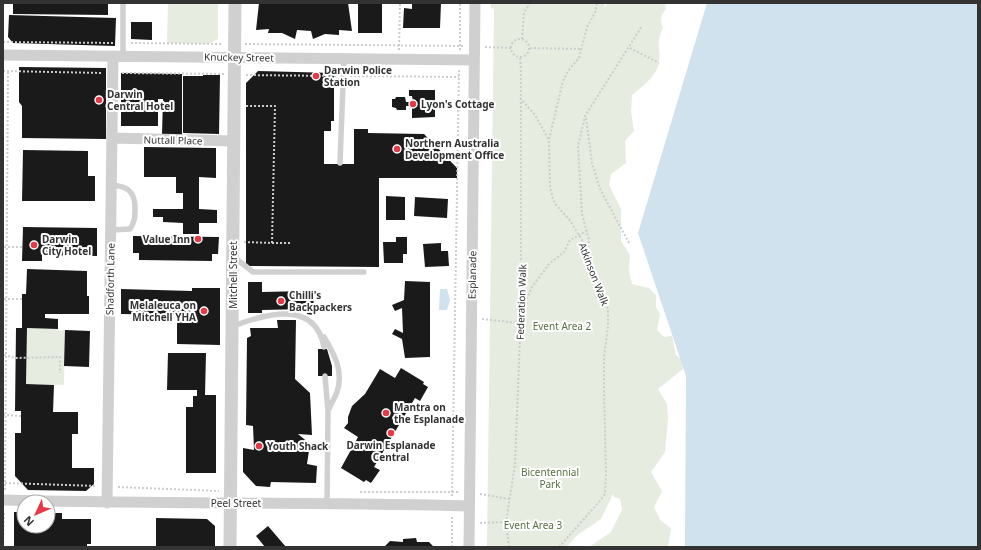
<svg xmlns="http://www.w3.org/2000/svg" width="981" height="550" font-family="'Noto Sans',sans-serif">
<rect width="100%" height="100%" fill="#fff"/>
<path fill="#e6ecdf" d="M168,3H218V39L208,44L167,43Z
M490,3H605L604,8L608,3H665L666,9C660,16 660,20 663,28C655,44 661,47 659,62C657,76 642,87 632,95L631,112L634,131L625,141L626,163L611,174L609,185L621,209V241L630,255L629,271L632,284L649,288L656,295V307L660,314L657,330L664,337L672,336L676,355L682,360L683,369L658,389L667,404L668,418L665,452L651,472L662,491L654,507L661,521L671,528L668,547H589L611,532L622,510L620,499L614,497L613,494L601,519L576,536L567,547H487L494,9L491,8Z
M27,328L58,329L59,331L65,330L64,385L26,384Z"/>
<path fill="#cfe2ee" d="M707,3H978V547H685L686,376L638,233Z
M440,289H447L450,300L447,310H439Z"/>
<path fill="#1a1a1a" d="M13,3H108V15L13,14Z
M259,3H348L352,31L339,30V35L325,34L313,39L311,31L297,30L295,39L282,33H268L269,29L256,30Z
M358,3H382V33H358Z
M412,3H441L440,28H403L404,8L412,9Z
M9,15L116,18L115,46L13,43L8,37Z
M131,22H152V40L131,39Z
M19,67L106,68V139L22,138V106L19,102Z
M258,71L334,73V121H331V131H324V164H354V129H368V133L424,134L457,168V178H379V267L246,266V83Z
M121,73L182,74V135L162,134L163,99H158V126H121Z
M203,75H220L219,134L183,133V76H203Z
M409,90H435V117L412,118V106H406V110H397L396,108L392,107V99H395L396,97H405L406,102H413L412,96H409Z
M144,147L216,148V178L199,177V209L217,210V223H199V234H183V223L163,222V217H153V209H183V193H176V177H144Z
M23,150L88,151V176H95V201H22Z
M386,196L405,197V220H386Z
M415,197L448,199L447,218L414,216Z
M23,227L97,228V256L42,255V261H22Z
M133,236L219,237L218,254H212V261L139,260V253H133Z
M396,237H407V254H403V263H384L383,242H396Z
M441,243V251H448L449,266L425,267L423,244Z
M27,269L87,271V296H89V314H45V318L58,319V329L27,328L26,384L54,385L53,412H78V434H72V468H94V484L86,491L28,490L15,476V433H21V411H15L16,328H22V294H26Z
M405,281L430,282V357L405,358L402,339L392,334L395,329L403,333L402,308L395,311L392,305L404,300Z
M248,282H262V292L305,291V293H314L313,315L307,314V309L262,310V313H248Z
M192,288H220V345L177,344V315L121,314V289L192,291Z
M277,320H296L295,379L310,393L312,435L298,434L310,444L307,464L317,466L316,483L271,482L270,487L256,486L243,472V448L254,450L253,426L246,425L247,338L251,336L250,328H278Z
M65,330L90,331L89,367L64,366Z
M318,349H327L332,366V376H318Z
M168,353H206L205,395H216V473H186V407H193V396H197V390H167Z
M401,368L424,382L423,384L428,387L420,401L415,398L374,467L380,470L371,483L366,480L364,482L341,468L358,437L344,428L348,423V417L352,406L365,394L380,369L395,378Z
M14,512H24V526H48V513H62V519H91V544H87V547H14Z
M156,518L207,519L215,526V547H156Z
M268,526L286,547H265L256,536Z
M416,538L417,542H429L434,547H384L390,541L403,542V539Z"/>
<g fill="none" stroke-linecap="round" stroke-linejoin="round">
<path stroke="#cdcdcd" stroke-width="2" stroke-dasharray="2 2" stroke-linecap="butt" d="M522,39L524,13L530,3
M511 48a9 9 0 1 1 18 0a9 9 0 1 1-18 0Z
M3,42L115,43
M131,43L223,44
M245,44L465,46
M485,47L512,48
M530,48L582,49
M630,48L659,63
M399,50L400,3
M460,50V3
M3,71L102,73
M122,73L224,74
M246,75L336,76
M350,76L459,77
M520,98L535,115L549,140
M586,118L592,163L600,189L629,243
M244,242L272,243L275,106H244
M272,243H292
M4,247H23
M587,251L589,240L582,214L578,146L585,116L642,26
M4,299H22
M522,310L532,287L549,264L564,252L570,240L587,231
M482,319L520,323
M4,355L16,358L60,357V373
M3,415L21,416
M5,483L97,486
M118,487L219,491
M5,490L8,71
M360,492H459
M480,494L509,499
M452,496L459,70
M480,523L506,522
M3,547L4,511
M452,547V516
M509,547L506,522L515,465L521,311V71L520,56
M559,547L599,502L605,494L606,474L604,391V357L608,326V309L582,240L569,219L556,205L553,199L550,187L549,140L563,81L568,71L579,58L587,27L595,13L597,3"/>
<path stroke="#d0d0d0" stroke-width="5.5" d="M123,56V3
M340,163L344,59
M111,230L130,229C135,221 135,217 135,208C135,191 127,186 111,185
M234,257L253,272H364
M233,326C265,314 315,299 324,347
M324,337C334,354 344,371 337,392C335,398 331,403 329,409
M325,376L328,411L327,503"/>
<path stroke="#d0d0d0" stroke-width="11" d="M3,55L474,60
M112,138L234,141
M3,500C158,504 314,502 469,506
M107,503L113,56
M469,547L475,3"/>
<path stroke="#d0d0d0" stroke-width="13" d="M230,547L235,3"/>
</g>
<g fill="#e63946" stroke="#fff" stroke-width="1.5">
<circle cx="316" cy="76" r="4"/>
<circle cx="99" cy="100" r="4"/>
<circle cx="413" cy="104" r="4"/>
<circle cx="397" cy="149" r="4"/>
<circle cx="198" cy="239" r="4"/>
<circle cx="34" cy="245" r="4"/>
<circle cx="281" cy="301" r="4"/>
<circle cx="204" cy="311" r="4"/>
<circle cx="386" cy="413" r="4"/>
<circle cx="391" cy="433" r="4"/>
<circle cx="259" cy="446" r="4"/>
</g>
<g text-anchor="middle" dominant-baseline="central" stroke-width="4" stroke-linejoin="round" paint-order="stroke">
<g font-size="10" fill="#333" stroke="#fff">
<text transform="translate(239 57) rotate(1)">Knuckey Street</text>
<text transform="translate(173 140) rotate(1)">Nuttall Place</text>
<text transform="translate(594 274) rotate(69)">Atkinson Walk</text>
<text transform="translate(233 275) rotate(-90)">Mitchell Street</text>
<text transform="translate(472 275) rotate(-89)">Esplanade</text>
<text transform="translate(110 279) rotate(-89)">Shadforth Lane</text>
<text transform="translate(521 302) rotate(-88)">Federation Walk</text>
<text x="236" y="503">Peel Street</text>
</g>
<g font-size="10" font-weight="bold" fill="#333" stroke="#fff" text-anchor="start">
<text x="324" y="70">Darwin Police<tspan x="324" dy="12">Station</tspan></text>
<text x="107" y="94">Darwin<tspan x="107" dy="12">Central Hotel</tspan></text>
<text x="421" y="104">Lyon's Cottage</text>
<text x="405" y="143">Northern Australia<tspan x="405" dy="12">Development Office</tspan></text>
<text x="42" y="239">Darwin<tspan x="42" dy="12">City Hotel</tspan></text>
<text x="190" y="239" text-anchor="end">Value Inn</text>
<text x="289" y="295">Chilli's<tspan x="289" dy="12">Backpackers</tspan></text>
<text x="196" y="305" text-anchor="end">Melaleuca on<tspan x="196" dy="12">Mitchell YHA</tspan></text>
<text x="394" y="407">Mantra on<tspan x="394" dy="12">the Esplanade</tspan></text>
<text x="391" y="445" text-anchor="middle">Darwin Esplanade<tspan x="391" dy="12">Central</tspan></text>
<text x="267" y="446">Youth Shack</text>
</g>
<g font-size="10" fill="#56703f" stroke="#fff">
<text x="562" y="326">Event Area 2</text>
<text x="550" y="472">Bicentennial<tspan x="550" dy="12">Park</tspan></text>
<text x="533" y="525">Event Area 3</text>
</g>
</g>
<rect width="981" height="550" fill="none" stroke="#333333" stroke-width="8"/>
<g transform="translate(36 514) rotate(226)"><circle r="19" fill="#ffffff" stroke="#adadad"/>
<path d="M0-3L7 15L0 10L-7 15Z" fill="#e63946"/>
<text y="-6" font-size="11" font-weight="bold" text-anchor="middle" fill="#333333">N</text>
</g>
</svg>
